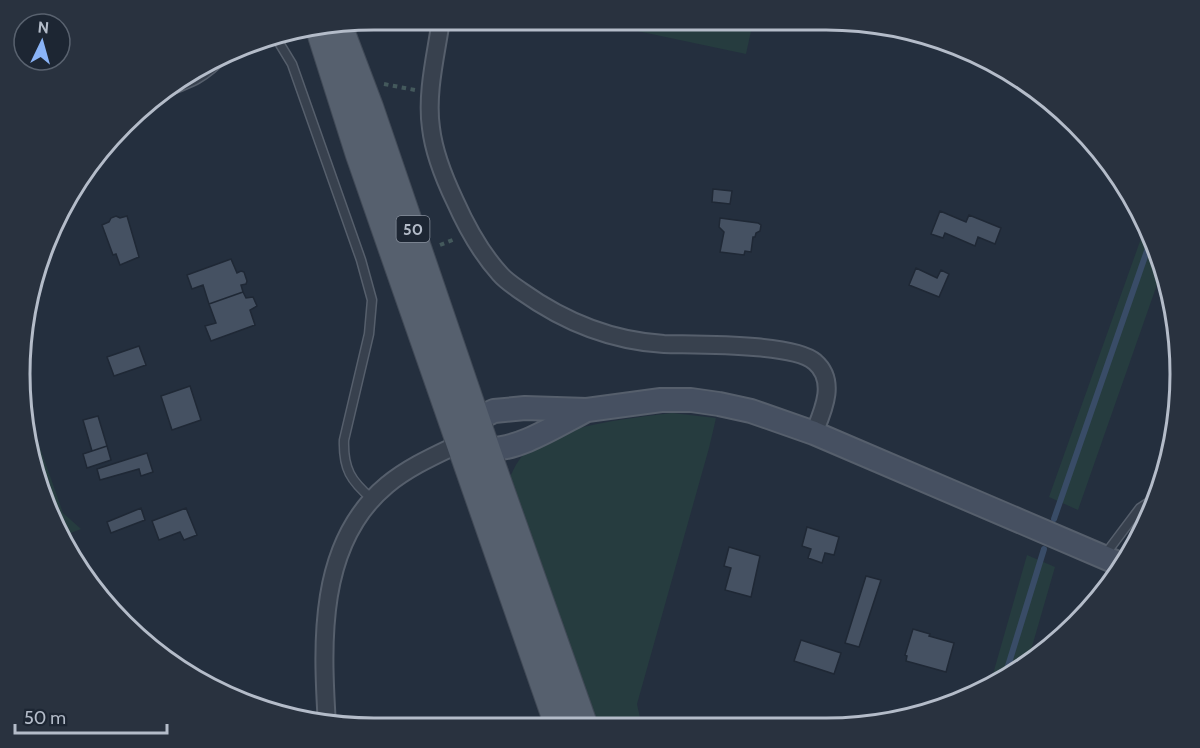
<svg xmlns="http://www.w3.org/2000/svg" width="1200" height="748" font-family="Cabin,sans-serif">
<rect width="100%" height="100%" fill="#242f3e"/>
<path fill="#263c3f" d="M590,21L753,22L746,54Z
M1144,230L1160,276L1078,510L1049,497Z
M672,413L716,418L709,448L637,704L642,727H596L509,480C514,466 523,451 536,444C574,424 630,418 672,413Z
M32,425L63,513L81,529L63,536L32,466L27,427Z
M1027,555L1055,567L1027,664L989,688Z"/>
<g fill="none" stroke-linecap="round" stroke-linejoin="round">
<path stroke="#394c67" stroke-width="6" d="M1054,519L1149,245
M1004,679L1044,549"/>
</g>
<path fill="#455162" stroke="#1f2835" stroke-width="1.5" d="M880,25L915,34L913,41L878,34Z
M713,189L732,191L730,204L712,202Z
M940,211L966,222L969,215L1001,228L995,244L978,237L975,246L945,233L943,238L931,234Z
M116,216L120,218L127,216L139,257L120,265L116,254L113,255L102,225L109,222L111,218Z
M720,218L758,223L761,225L760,231L756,233L755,237H753L751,252L745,251L744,255L720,252L724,232L719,227Z
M231,259L237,273L241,271L244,272L247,281L246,284L241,285L243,292L209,304L203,285L192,289L187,275Z
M916,268L937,278L941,270L949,274L939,297L909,285Z
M243,292L246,298L253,297L257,306L250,310L255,325L211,341L205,326L216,323L209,304Z
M139,346L146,365L114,376L107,357Z
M190,386L201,420L172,430L161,396Z
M98,416L107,446L92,451L83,420Z
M107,446L111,460L87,468L83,454Z
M147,453L153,472L141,476L139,469L100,480L97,469Z
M141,508L145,520L111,533L107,522Z
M186,508L197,535L184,540L180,532L159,540L152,521Z
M807,527L839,537L834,555L825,553L822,563L808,558L811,549L802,546Z
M729,547L760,556L751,597L725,590L731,568L724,566Z
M866,576L881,580L859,647L845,643Z
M913,629L930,634L929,636L954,643L946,672L906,661L907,656L905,655Z
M801,640L841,653L834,674L794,661Z"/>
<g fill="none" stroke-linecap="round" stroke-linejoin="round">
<g stroke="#565f6c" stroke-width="11">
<path id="lane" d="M275,36L292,64L361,260L372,300L369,334L344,440C343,469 351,481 372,499
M161,94C191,83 204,79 226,55
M1104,556L1140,508L1152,500"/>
</g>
<g stroke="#565f6c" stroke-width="20">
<path id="street" d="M441,20C436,55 426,93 431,128C434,154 444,178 455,201C467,228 480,252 500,274C506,281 514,286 521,291C563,321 612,341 664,344C696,345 794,343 815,362C837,381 823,411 814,433
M327,725C322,643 317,543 387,485C409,467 434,456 459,444"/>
</g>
<g stroke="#565f6c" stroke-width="26">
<path id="secondary" d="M587,410C559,424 518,451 487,449C478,449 468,446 459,444L477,419L494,411L525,408L587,410L661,400H691L719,404L751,411L814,433L1120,564"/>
</g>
<g stroke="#414a57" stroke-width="28">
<path id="primary" d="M339,25L370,107L487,450L585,727
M319,29L359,155L558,726"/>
</g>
<path stroke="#44595c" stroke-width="4" stroke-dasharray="4.5 4.5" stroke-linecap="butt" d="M384,84L415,90
M440,245L455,239"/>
<use href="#lane" stroke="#38414e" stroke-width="8"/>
<use href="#street" stroke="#38414e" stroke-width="16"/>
<use href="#secondary" stroke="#465061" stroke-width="22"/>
<use href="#primary" stroke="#56606e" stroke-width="26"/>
</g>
<g text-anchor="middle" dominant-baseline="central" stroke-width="5" stroke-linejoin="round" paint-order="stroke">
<rect fill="#1d2633" stroke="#878f9c" stroke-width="1.5" x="396.5" y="216" width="33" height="26" rx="4.5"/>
<g font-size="16" font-weight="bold" fill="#b4bcc9">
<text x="413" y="229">50</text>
</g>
</g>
<path d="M0 0H1200V748H0ZM374 30H826A344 344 0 0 1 1170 374V374A344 344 0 0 1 826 718H374A344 344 0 0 1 30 374V374A344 344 0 0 1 374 30Z" fill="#29323f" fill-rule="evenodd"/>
<path fill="none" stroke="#b4bcc9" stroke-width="3" d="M374 30H826A344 344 0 0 1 1170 374V374A344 344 0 0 1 826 718H374A344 344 0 0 1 30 374V374A344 344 0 0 1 374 30Z"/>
<g transform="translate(42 42) rotate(5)"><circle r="28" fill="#1d2633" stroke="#59626f" stroke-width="1.5"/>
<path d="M0-4.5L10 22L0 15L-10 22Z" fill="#8ab4f8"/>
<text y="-9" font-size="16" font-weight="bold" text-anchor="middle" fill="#b4bcc9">N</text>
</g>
<path d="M15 724v9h152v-9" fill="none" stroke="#b4bcc9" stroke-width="3"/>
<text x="24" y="724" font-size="18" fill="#b4bcc9" stroke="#1d2633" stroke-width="4.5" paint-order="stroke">50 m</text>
</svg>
